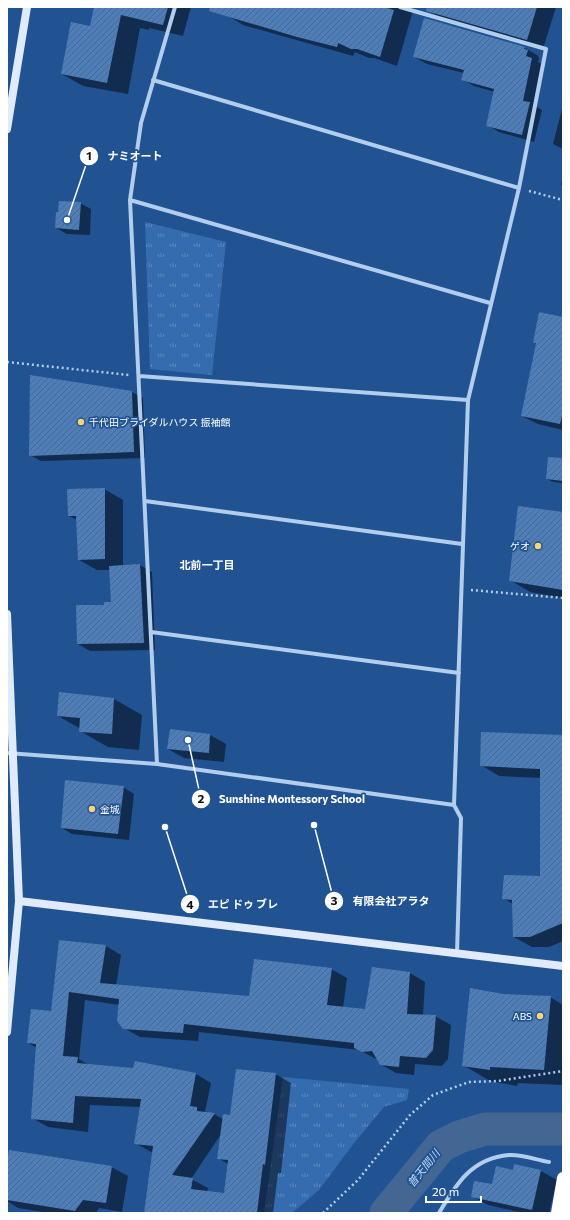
<svg xmlns="http://www.w3.org/2000/svg" width="570" height="1220" font-family="Commissioner,'Noto Sans JP',sans-serif">
<defs>
<pattern id="park-tufts" width="24" height="20" patternUnits="userSpaceOnUse"><rect width="24" height="20" fill="#356caf"/><path d="M3 7l-1-3M5 7V3M7 7l1-3M15 17l-1-3M17 17v-4M19 17l1-3" fill="none" stroke="#5d89bf"/></pattern>
<pattern id="building-hatch" width="6" height="6" patternUnits="userSpaceOnUse"><rect width="6" height="6" fill="#4e7eba"/><path d="M-1 1l2-2M0 6l6-6M5 7l2-2" fill="none" stroke="#4d6888"/></pattern>
</defs>
<rect width="100%" height="100%" fill="#215392"/>
<path fill="url(#park-tufts)" d="M145,222L226,242L212,375L150,369Z
M283,1077L409,1089L407,1100L384,1107L354,1143L319,1190L292,1213H264Z"/>
<path fill="#0007" fill-rule="evenodd" d="M95,7H191L183,36L149,28V30L140,28L128,94L83,86L62,74L91,27Z
M229,7H414L397,66L374,58H369L355,52L353,56L243,25L227,15Z
M428,7H556L543,49L444,20L427,10Z
M525,48L537,55L539,58L538,62L544,65L535,106L542,110L534,142L499,132L487,125L495,92L474,86L462,79L464,73L427,64L414,57Z
M563,105V149L553,144Z
M563,175V186L561,185Z
M80,203L91,209L90,235L67,234L56,228L59,213Z
M563,318V430L538,424L522,416L536,344L534,342Z
M132,392L143,398L145,458L41,461L30,455Z
M563,459V483L553,482L547,479Z
M104,489L123,500V566L140,565L152,572L155,650L90,651L78,644L105,606L112,603L110,570H97L79,560L77,520L69,516Z
M563,513V598L530,592L510,580Z
M60,693L114,699L142,715L139,750L108,747L80,731L81,729L58,716Z
M171,730L210,735L226,744L224,762L184,758L168,749Z
M563,736V941L549,947H532L514,937L513,904L503,898L541,877V778L499,776L481,765Z
M123,787L134,794L129,840L72,834L62,828Z
M7,792L8,793L7,808Z
M60,941L106,946L121,955L116,986L250,997L331,969L347,978L343,1008L366,1010L410,973L425,982L423,1016H435L451,1025L448,1059L442,1066L415,1064L414,1075L396,1073L380,1064L378,1060L359,1050L199,1032L198,1041L140,1037L124,1028L120,1005L85,1000L79,1059L89,1065L196,1074L211,1083L205,1112L207,1113L214,1114L223,1119L231,1116L275,1074L291,1083L281,1173H278L273,1213H145L153,1153L135,1143L140,1107L90,1105L88,1132L48,1127L32,1118L37,1048L28,1043L52,1012ZM221,1134L218,1158L228,1164L225,1194L207,1192L208,1188L191,1179Z
M503,995L550,997L563,1005V1085L518,1083L517,1086L490,1081L463,1065Z
M111,1167L128,1176L122,1212L99,1208L96,1213H49L18,1208L7,1201V1168Z
M513,1171H541L557,1180L549,1213H523L488,1205L472,1196L493,1186Z"/>
<g fill="none" stroke-linecap="round" stroke-linejoin="round">
<path stroke="#436693" stroke-width="33" d="M386,1213L441,1146L459,1137L485,1129H563"/>
</g>
<path fill="url(#building-hatch)" d="M94,7H168L163,25L121,15L107,83L61,74L71,22L90,26Z
M210,7H384L394,10L380,57L357,49H351L338,43L337,47L297,37L209,11Z
M427,7H537L527,40L426,11Z
M424,18L525,47L524,49L528,50L526,56L532,58L523,101L530,102L522,135L486,126L494,89L461,80L464,70L413,57Z
M59,201L81,202L79,230L55,228L56,212H58Z
M539,312L563,317V412L560,424L521,416L536,343H533Z
M30,375L132,391L134,452L29,456Z
M548,457L563,458V481L546,479Z
M105,488V559L78,560L76,516H68L67,489Z
M518,506L563,512V590L509,581Z
M140,564L144,643L77,644L76,605H104V602H111L109,566Z
M59,692L114,698L112,734L79,732L80,718L57,716Z
M170,729L210,734L209,753L167,749Z
M481,732L563,735V923L530,937H513L512,900L502,899L504,875L540,876V769L480,766Z
M65,780L124,786L118,834L61,828Z
M59,940L106,945L100,983L249,996L254,959L332,968L327,1005L365,1009L372,967L410,972L407,1014L436,1015L433,1050L426,1058L400,1056L399,1067L380,1065L372,1051L362,1052L354,1048V1043L184,1024L183,1033L123,1029L117,1021L119,999L69,992L63,1056L78,1057L77,1063L133,1068L135,1061L196,1073L190,1106L197,1107V1111L215,1113L172,1175L193,1178L191,1189L224,1193L228,1160L217,1159L223,1114L230,1115L236,1069L276,1073L265,1165L263,1164L257,1213H144L153,1146L134,1144L141,1099L75,1096L73,1123L31,1119L36,1044L27,1043L31,1009L51,1011Z
M470,988L503,994L551,996L544,1070L490,1067V1070L462,1066Z
M9,1150L112,1166L106,1203L83,1200L75,1211L7,1200V1162Z
M514,1164L541,1170L532,1210L471,1197L474,1181L492,1184L496,1166L513,1170Z"/>
<g fill="none" stroke-linecap="round" stroke-linejoin="round">
<path stroke="#b3cded" stroke-width="2.5" stroke-dasharray="2 3" stroke-linecap="butt" d="M529,191L563,200
M7,362L129,375
M471,590L563,598
M323,1213L358,1180L410,1115L433,1095L469,1082L498,1081L563,1071"/>
<path stroke="#b3cded" stroke-width="4" d="M153,80L519,188
M130,200L490,303
M139,376L468,400
M145,501L462,544
M151,632L459,673
M7,753L157,764L454,805L468,400L519,188L546,49L400,7
M157,764L130,200L141,123L175,7
M454,805L461,818L457,953
M439,1213C456,1184 472,1158 509,1155C521,1154 537,1160 549,1162"/>
<path stroke="#dfebfa" stroke-width="8" d="M7,129L27,7
M7,614L19,901L7,1032
M19,901L563,966"/>
<path stroke="#fff" stroke-width="12" d="M557,1213L563,1178"/>
</g>
<g fill="#fad374" stroke="#215392" stroke-width="1.5">
<circle cx="81" cy="422" r="4"/>
<circle cx="538" cy="546" r="4"/>
<circle cx="92" cy="809" r="4"/>
<circle cx="540" cy="1016" r="4"/>
</g>
<g text-anchor="middle" dominant-baseline="central" stroke-width="3.5" stroke-linejoin="round" paint-order="stroke">
<g font-size="10" fill="#fff" stroke="#215392" text-anchor="start">
<text x="89" y="422">千代田ブライダルハウス 振袖館</text>
<text x="530" y="546" text-anchor="end">ゲオ</text>
<text x="100" y="809">金城</text>
<text x="532" y="1016" text-anchor="end">ABS</text>
</g>
<g font-size="11" font-weight="bold" fill="#fff" stroke="#215392">
<text x="207" y="564">北前一丁目</text>
</g>
<g font-size="11" font-style="italic" fill="#bfd7f4" stroke="#215392">
<text transform="translate(423 1168) rotate(-51)">普天間川</text>
</g>
</g>
<path fill="none" stroke="#fff" stroke-width="1.5" d="M67 220L89 156M188 740L201 799M314 825L334 901M165 827L190 904"/>
<g fill="#fff" stroke="#215392" stroke-width="1.5">
<circle cx="67" cy="220" r="4"/>
<circle cx="188" cy="740" r="4"/>
<circle cx="314" cy="825" r="4"/>
<circle cx="165" cy="827" r="4"/>
<circle cx="89" cy="156" r="10"/>
<circle cx="201" cy="799" r="10"/>
<circle cx="334" cy="901" r="10"/>
<circle cx="190" cy="904" r="10"/>
</g>
<g font-size="12" text-anchor="middle" font-weight="bold" fill="#111">
<text x="89" y="160">1</text>
<text x="201" y="803">2</text>
<text x="334" y="905">3</text>
<text x="190" y="909">4</text>
</g>
<g font-size="11" text-anchor="middle" font-weight="bold" fill="#fff" stroke="#215392" stroke-width="3.5" stroke-linejoin="round" paint-order="stroke">
<text x="135" y="160">ナミオート</text>
<text x="292" y="803">Sunshine Montessory School</text>
<text x="391" y="905">有限会社アラタ</text>
<text x="243" y="908">エピ ドゥ ブレ</text>
</g>
<rect width="570" height="1220" fill="none" stroke="#ffffff" stroke-width="16"/>
<path d="M426 1196v6h55v-6" fill="none" stroke="#ffffff" stroke-width="2"/>
<text x="432" y="1196" font-size="12" fill="#ffffff" stroke="#215392" stroke-width="3" paint-order="stroke">20 m</text>
</svg>
